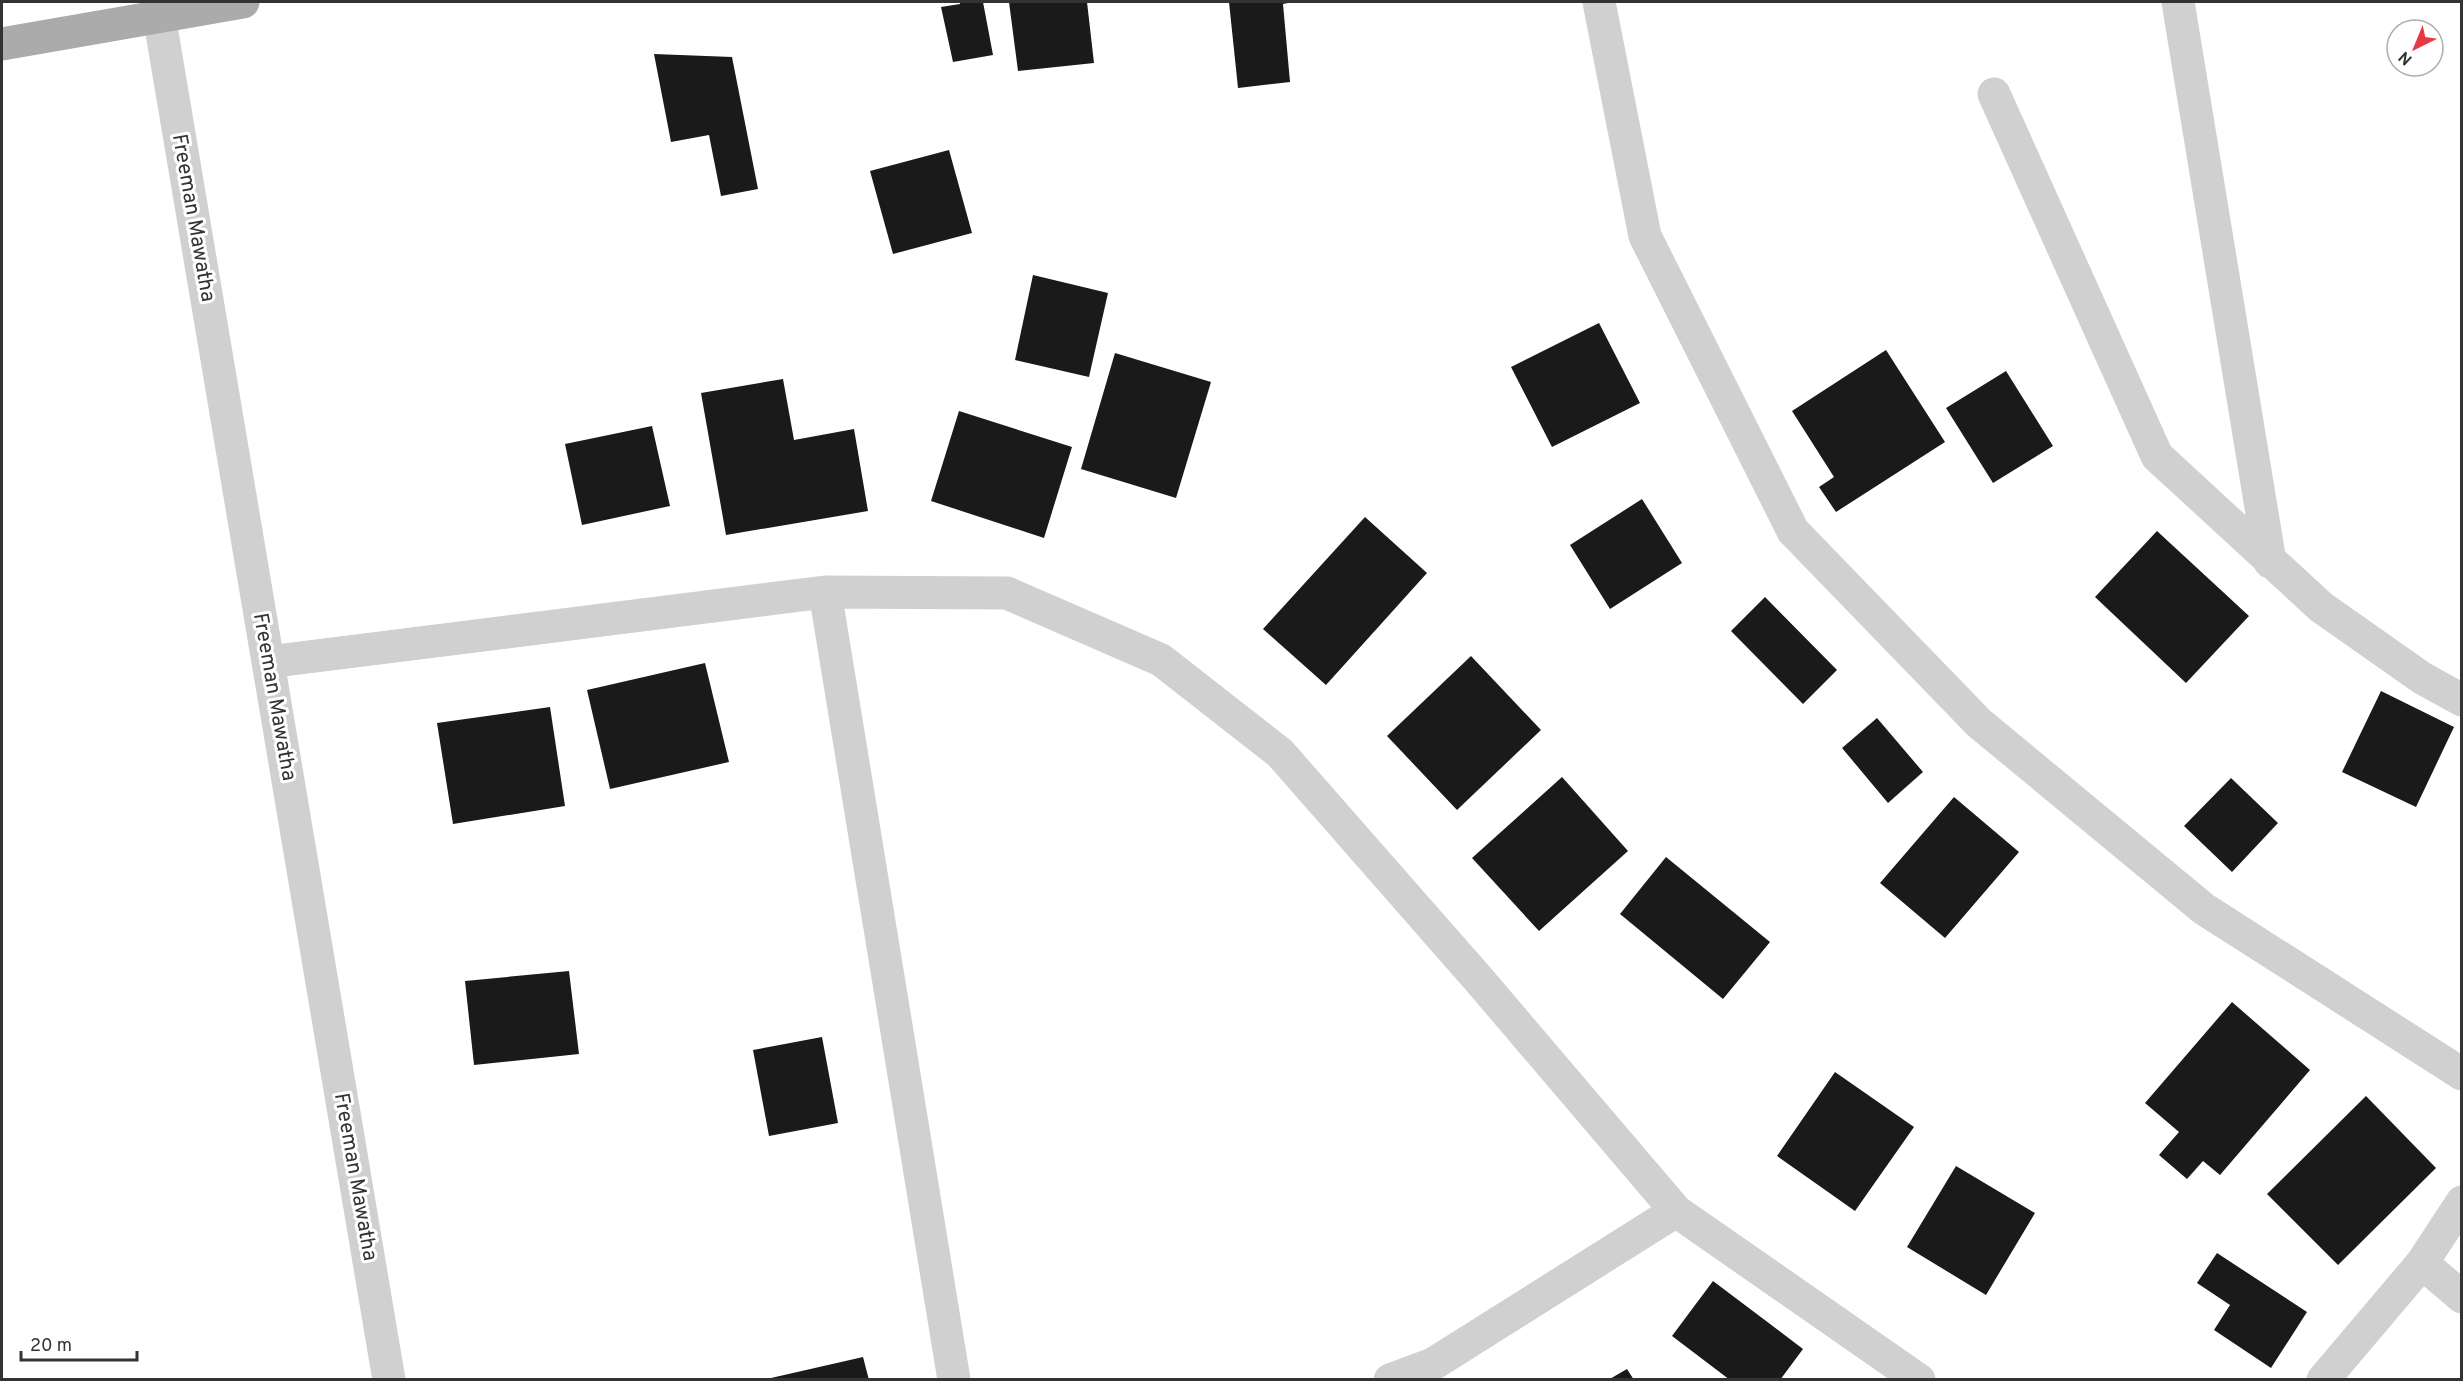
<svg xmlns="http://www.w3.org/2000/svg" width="2463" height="1381" font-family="Overpass,sans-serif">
<rect width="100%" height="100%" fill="#fff"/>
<path fill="#1a1a1a" d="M960,2H983L993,55L953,62L941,7L960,4Z
M1009,2H1087L1094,63L1018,71Z
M1229,2H1293L1283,4L1290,82L1238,88Z
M654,54L732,57L758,189L721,196L709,135L671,142Z
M949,150L972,233L893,254L870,171Z
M1033,275L1108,293L1089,377L1015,360Z
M1599,323L1640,403L1552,447L1511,367Z
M1886,350L1945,442L1836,512L1819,487L1834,477L1792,411Z
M1115,353L1211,382L1176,498L1081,469Z
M2006,371L2053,446L1993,483L1946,408Z
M783,379L794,440L854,429L868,511L726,535L701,393Z
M959,411L1072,447L1044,538L931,501Z
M652,426L670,506L582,525L565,444Z
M1642,499L1682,563L1610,609L1570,545Z
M1365,517L1427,573L1326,685L1263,629Z
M2157,531L2249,616L2186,683L2095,597Z
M1765,597L1837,670L1803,704L1731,631Z
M1471,656L1541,730L1457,810L1387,736Z
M705,663L729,762L610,789L587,690Z
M2381,691L2454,727L2416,807L2342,772Z
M550,707L565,806L453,824L437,723Z
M1877,718L1923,772L1888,803L1842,748Z
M1562,777L1628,851L1539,931L1472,858Z
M2231,778L2278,823L2232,872L2184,826Z
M1954,797L2019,852L1945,938L1880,883Z
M1666,857L1770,942L1723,999L1620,914Z
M569,971L579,1054L474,1065L465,981Z
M2232,1002L2310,1070L2220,1175L2203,1161L2187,1179L2159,1155L2179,1132L2145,1103Z
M822,1037L838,1123L769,1136L753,1050Z
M1835,1072L1914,1127L1855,1211L1777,1156Z
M2366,1096L2436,1168L2338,1265L2267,1194Z
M1956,1166L2035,1213L1986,1295L1907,1247Z
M2217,1253L2307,1312L2271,1368L2214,1330L2230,1305L2197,1283Z
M1713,1281L1803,1349L1780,1380H1730L1672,1336Z
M863,1357L869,1380H771V1378Z
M1627,1369L1634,1380H1608Z"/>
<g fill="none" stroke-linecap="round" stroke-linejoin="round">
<path stroke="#d0d0d0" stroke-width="33" d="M1599,2L1645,236L1793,531L1979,723L2204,909L2462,1074
M2178,2L2270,562
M159,15L389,1380
M1994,94L2157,456L2321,607L2422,678L2462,700
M825,592L954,1380
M268,662L825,592L1007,593L1161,660L1280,753L1480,981L1676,1211L1919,1380
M2422,1263L2462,1297
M1390,1380L1433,1364L1676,1211
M2323,1380L2422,1263L2462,1202"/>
<path stroke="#ababab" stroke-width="33" d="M2,44L243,2"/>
</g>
<g text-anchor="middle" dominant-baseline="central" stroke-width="6" stroke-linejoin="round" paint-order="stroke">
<g font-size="21" fill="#333" stroke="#fff">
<text transform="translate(193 218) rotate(80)">Freeman Mawatha</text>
<text transform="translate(274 697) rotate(80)">Freeman Mawatha</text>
<text transform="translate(355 1177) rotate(80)">Freeman Mawatha</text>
</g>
</g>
<rect width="2463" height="1381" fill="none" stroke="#333333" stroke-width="6"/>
<g transform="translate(2415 48) rotate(223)"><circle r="28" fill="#ffffff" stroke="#adadad" stroke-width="1.5"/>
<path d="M0-4.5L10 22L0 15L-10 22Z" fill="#e63946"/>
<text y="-9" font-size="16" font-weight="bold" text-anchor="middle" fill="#333333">N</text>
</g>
<path d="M21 1351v9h116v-9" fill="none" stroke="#333333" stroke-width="3"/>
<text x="30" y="1351" font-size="18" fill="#333333" stroke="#ffffff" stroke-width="4.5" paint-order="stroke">20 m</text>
</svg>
